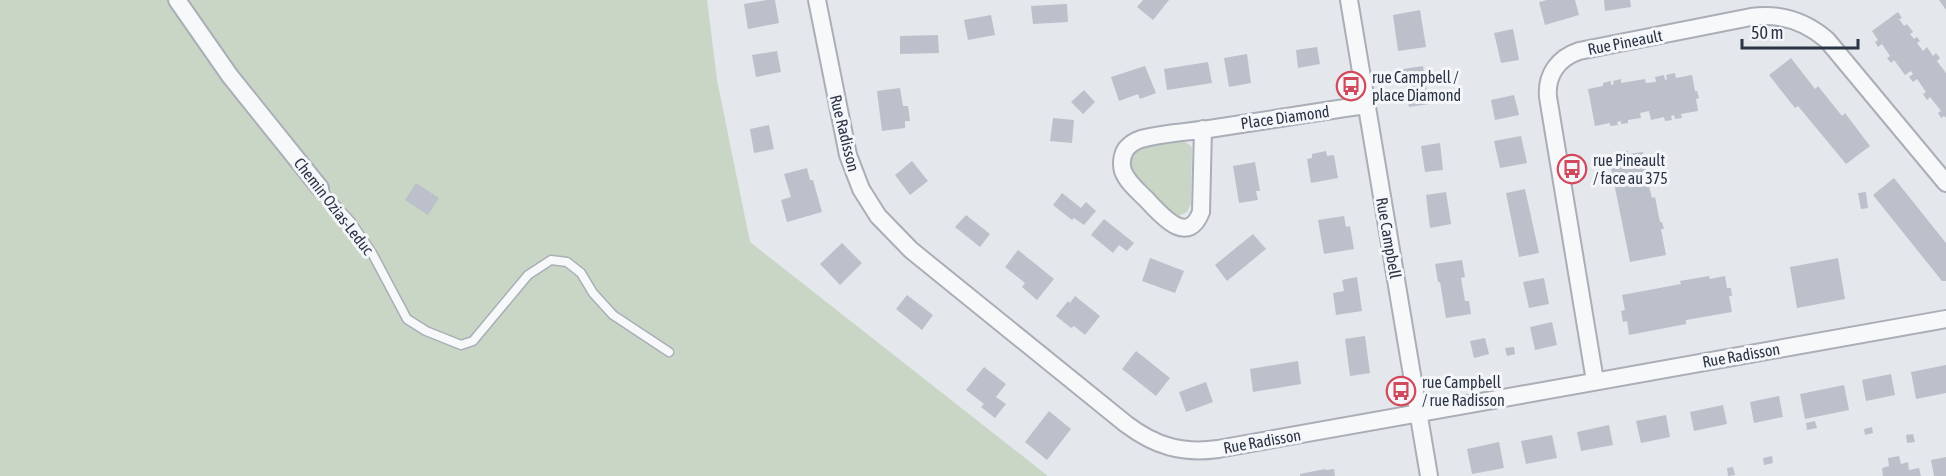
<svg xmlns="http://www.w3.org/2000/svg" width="1946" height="476" font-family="'Asap Condensed',sans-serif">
<rect width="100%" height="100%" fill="#e4e7ec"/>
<path fill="#c9d6c5" d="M0,0H707L717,80L750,242L1048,476H0Z
M1183,141L1190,145L1192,148L1191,204L1187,212L1178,216C1166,214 1158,201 1150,192C1144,185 1136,178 1132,170C1118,143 1167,142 1183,141Z"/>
<path fill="#bbc0ca" d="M767,0H775L779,23L748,29L744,4Z
M1143,0H1169L1153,20L1137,7Z
M1547,0H1575L1579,15L1545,25L1539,2Z
M1604,0H1630L1631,7L1605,11Z
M1939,0H1946V10Z
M1067,4L1068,22L1033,24L1031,6Z
M1420,10L1426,47L1398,51L1393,15Z
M1898,12L1902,18L1899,19L1904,26L1907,24L1913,32L1910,34L1914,39L1917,37L1920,41L1917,43L1923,51L1927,47L1933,56L1936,53L1940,58L1937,61L1946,73V118L1944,116L1941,118L1938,113L1941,111L1930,97L1927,100L1923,94L1926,92L1917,79L1913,82L1909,77L1913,74L1911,71L1905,75L1894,60L1891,63L1887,58L1890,56L1882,44L1878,47L1875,42L1878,40L1872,31Z
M991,15L995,35L968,40L964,20Z
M1513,29L1519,60L1501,63L1494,33Z
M938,35L939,53L900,54V36Z
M1317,47L1320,64L1298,68L1296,50Z
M777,51L781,72L756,77L752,55Z
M1247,54L1251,83L1229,87L1224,58Z
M1791,58L1815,89L1818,86L1842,116L1845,113L1870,146L1846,164L1798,106L1795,108L1769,75Z
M1208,62L1212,83L1167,90L1164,69Z
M1145,66L1156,93L1140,99L1138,94L1119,101L1111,77Z
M1423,66L1429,104L1409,107L1403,69Z
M1675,73L1676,78L1692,75L1695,91H1697L1699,98L1696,99L1698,111L1681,114L1682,118L1675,119L1674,115L1671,116L1672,120L1665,121L1664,117L1651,120L1649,111L1640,113L1641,118L1628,120V123L1621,124V121L1617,122L1618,125L1610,126V123L1595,126L1588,89L1603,86V83L1611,81V85L1614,84L1613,81L1621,79V83L1645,79L1646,83L1656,82L1655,77L1664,75L1665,80L1667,79L1666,75Z
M900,88L903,106H908L910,121H905V128L882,131L877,91Z
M1084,90L1095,102L1083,114L1071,102Z
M1514,95L1519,115L1495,120L1491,100Z
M1053,118L1074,120L1072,143L1050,141Z
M769,125L774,149L754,153L750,129Z
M1521,136L1527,163L1500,168L1494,141Z
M1440,143L1443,170L1425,172L1421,146Z
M1326,151L1327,156L1334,155L1338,178L1311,183L1307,159L1312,158V154Z
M1628,151V154L1643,152L1647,170L1650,169L1651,176L1648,177V179L1652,178L1653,185L1649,186L1652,198L1655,197L1660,222H1662L1664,229H1661L1666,255L1630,262L1609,158L1621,156L1620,152Z
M912,161L928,181L910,195L895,175Z
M1255,162L1260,191H1256L1258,200L1239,203L1233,166Z
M807,168L810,180H813L822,212L787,222L781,200L791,197L784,174Z
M1894,178L1946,243V281H1942L1873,195Z
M416,183L439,198L428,215L405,200Z
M1525,189L1539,253L1519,257L1506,193Z
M1446,192L1451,224L1430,228L1426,195Z
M1866,192L1868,208L1861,209L1858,193Z
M1062,193L1081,208L1086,202L1096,211L1084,225L1074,218L1072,220L1053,205Z
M966,215L990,234L980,247L955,227Z
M1344,216L1346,227L1350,226L1354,249L1324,254L1318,220Z
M1104,219L1134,243L1127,251L1119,245L1113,253L1091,235Z
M1253,234L1266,249L1227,281L1215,265Z
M842,243L862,263L840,285L820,264Z
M1018,250L1054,279L1037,300L1022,287L1025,283L1005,267Z
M1150,258L1184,271L1175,293L1142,281Z
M1838,258L1845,299L1797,308L1790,267Z
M1462,260L1465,277L1461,278L1465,301H1469L1471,314L1446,318L1440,282H1438L1435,264Z
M1709,276L1710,279L1725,276L1727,288H1731L1732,296H1729L1732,312L1686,320V324L1629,335L1627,321L1623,322L1621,311L1625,310L1622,295L1681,284L1680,281Z
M1357,277L1362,311L1336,315L1333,293L1344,291L1342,280Z
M1544,278L1549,304L1529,308L1523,282Z
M907,295L933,315L922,330L896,309Z
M1075,296L1100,316L1085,335L1074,326L1071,328L1056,316L1068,301L1070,303Z
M1552,322L1557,345L1535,350L1530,327Z
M1365,336L1370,373L1350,376L1345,339Z
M1485,338L1489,354L1474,358L1470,341Z
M1514,347L1515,354L1507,356L1505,348Z
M1136,351L1170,378L1156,396L1122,369Z
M1298,361L1301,384L1253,392L1250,369Z
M1946,365V393L1916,399L1911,372Z
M984,367L1006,384L996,397L1006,404L995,418L981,407L984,404L966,390Z
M1891,374L1895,395L1866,401L1862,380Z
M1206,382L1213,402L1186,412L1179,392Z
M1844,385L1849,410L1805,419L1800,394Z
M1779,396L1783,417L1754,423L1750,402Z
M1723,405L1727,424L1694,431L1690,412Z
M1049,411L1071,429L1047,460L1025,442Z
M1666,415L1670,437L1641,443L1636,421Z
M1815,421L1817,428L1807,430L1806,423Z
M1609,425L1613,445L1581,451L1577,432Z
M1872,427L1873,433L1865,435L1864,429Z
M1913,434L1915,442L1907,443L1906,435Z
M1552,435L1557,458L1526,464L1521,441Z
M1499,442L1504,468L1472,474L1467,449Z
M1772,456L1773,463L1764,465L1763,458Z
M1899,456L1901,464L1908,462L1909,470L1919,468L1921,476H1883L1882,468L1889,466L1888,458Z
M1946,457V476H1934L1931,460Z
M1733,467L1735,475L1728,476L1727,468Z
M1325,469L1326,470L1334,469L1335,476H1300V474Z"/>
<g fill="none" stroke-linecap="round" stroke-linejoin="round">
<g stroke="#a9aeb7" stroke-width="11">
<path id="lane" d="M320,188L351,222L372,253L407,319L426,331L461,345L473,341L528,275L551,260L567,262L581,273L593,293L613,315L669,352"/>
</g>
<g stroke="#a9aeb7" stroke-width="20">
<path id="street" d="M177,0L230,76L320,188
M817,0L848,155L861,189L878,216L911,250L1126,424C1155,446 1182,454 1218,449L1946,319
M1349,0L1429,476
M1203,129L1201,212C1187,248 1160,213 1146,199C1138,191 1127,182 1123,171C1121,164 1122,155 1126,149C1130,144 1135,141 1141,139C1163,133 1187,132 1209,129C1254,122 1300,115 1345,108L1366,105
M1595,381L1548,97C1546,75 1558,58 1579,51L1751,17C1780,13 1805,21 1827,40L1946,183"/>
</g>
<use href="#lane" stroke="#f7f8fa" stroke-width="8"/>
<use href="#street" stroke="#f7f8fa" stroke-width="16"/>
</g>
<defs>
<g id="bus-ring" transform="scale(1.5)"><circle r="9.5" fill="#f4f6f9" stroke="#d1495b" stroke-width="1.5"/><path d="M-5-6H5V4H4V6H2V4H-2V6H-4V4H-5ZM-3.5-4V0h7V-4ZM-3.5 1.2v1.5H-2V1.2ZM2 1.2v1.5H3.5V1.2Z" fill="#d1495b"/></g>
</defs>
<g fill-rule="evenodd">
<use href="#bus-ring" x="1351" y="86"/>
<use href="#bus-ring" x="1572" y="169"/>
<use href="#bus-ring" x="1401" y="391"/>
</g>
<g text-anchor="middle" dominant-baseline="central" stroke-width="6" stroke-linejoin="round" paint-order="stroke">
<g font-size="16" fill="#2b3445" stroke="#f4f6f9">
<text transform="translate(1625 42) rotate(-11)">Rue Pineault</text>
<text transform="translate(1285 117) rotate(-8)">Place Diamond</text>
<text transform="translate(845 133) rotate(76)">Rue Radisson</text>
<text transform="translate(334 206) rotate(52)">Chemin Ozias-Leduc</text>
<text transform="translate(1389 238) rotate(80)">Rue Campbell</text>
<text transform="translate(1741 355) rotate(-10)">Rue Radisson</text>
<text transform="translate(1262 441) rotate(-10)">Rue Radisson</text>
</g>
<g font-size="16" fill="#2b3445" stroke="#f4f6f9" text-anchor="start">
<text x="1372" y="77">rue Campbell /<tspan x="1372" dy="18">place Diamond</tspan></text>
<text x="1593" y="160">rue Pineault<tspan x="1593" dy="18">/ face au 375</tspan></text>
<text x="1422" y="382">rue Campbell<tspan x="1422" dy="18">/ rue Radisson</tspan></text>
</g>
</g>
<path d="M1742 39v9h116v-9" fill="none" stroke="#2b3445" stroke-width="3"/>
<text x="1751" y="39" font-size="18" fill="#2b3445" stroke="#f4f6f9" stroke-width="4.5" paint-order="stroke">50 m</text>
</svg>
